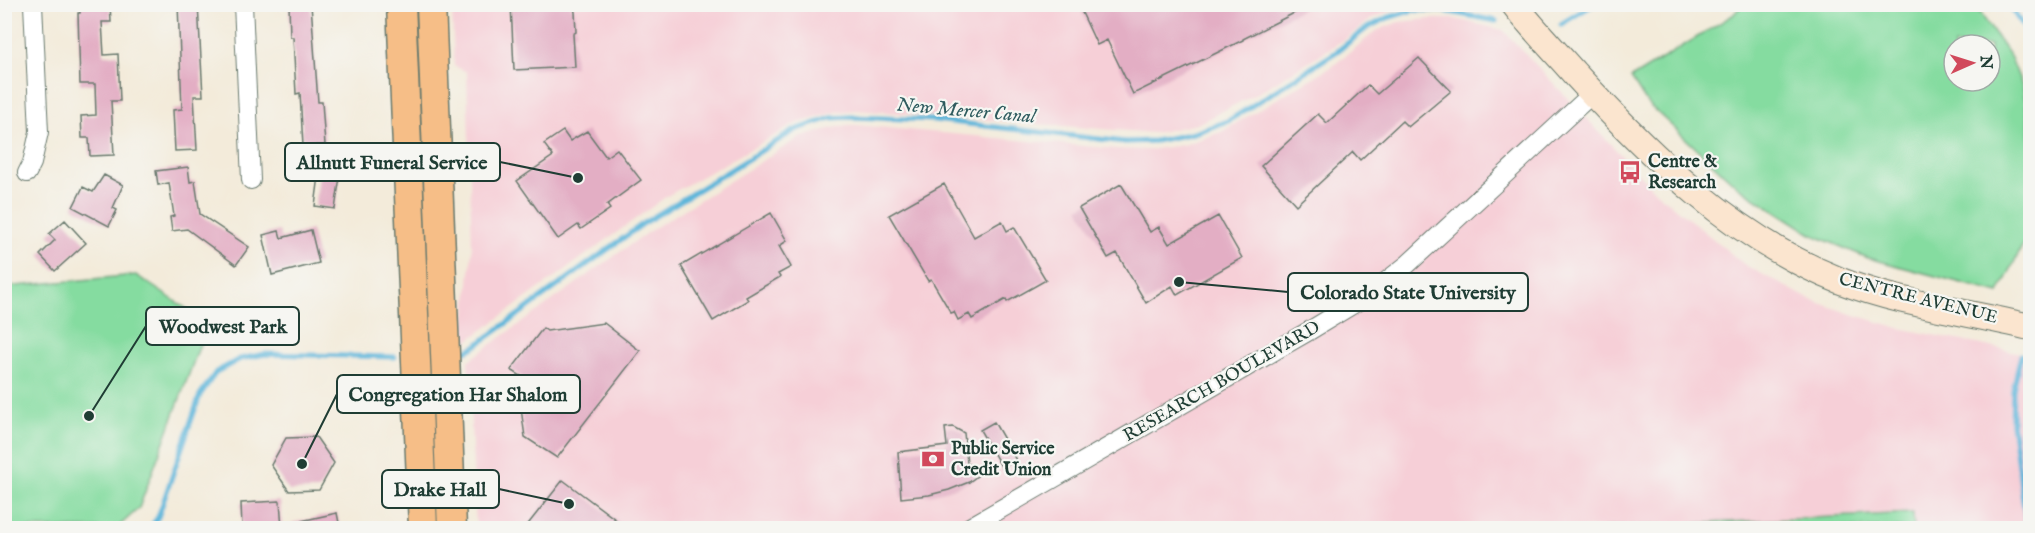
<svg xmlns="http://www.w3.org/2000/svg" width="2035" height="533" font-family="'IM FELL English',serif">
<rect width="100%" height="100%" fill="#f6f6f2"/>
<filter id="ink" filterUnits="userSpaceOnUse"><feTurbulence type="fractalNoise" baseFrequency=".0167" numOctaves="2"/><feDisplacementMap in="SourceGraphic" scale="12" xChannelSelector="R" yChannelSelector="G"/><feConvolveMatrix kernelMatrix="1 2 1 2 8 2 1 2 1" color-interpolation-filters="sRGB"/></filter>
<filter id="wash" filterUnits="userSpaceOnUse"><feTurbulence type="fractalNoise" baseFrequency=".008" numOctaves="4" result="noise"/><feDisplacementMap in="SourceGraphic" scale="24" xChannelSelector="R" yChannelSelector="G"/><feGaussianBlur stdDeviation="1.35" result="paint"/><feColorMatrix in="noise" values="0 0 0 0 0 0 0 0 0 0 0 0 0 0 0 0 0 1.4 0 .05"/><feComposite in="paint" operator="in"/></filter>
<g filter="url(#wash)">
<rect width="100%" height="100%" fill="#f3ebda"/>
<path fill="#f6cfd7" d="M452,5H1420L1393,10L1373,18L1345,39L1256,94L1197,124L1154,133L856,110L836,112L795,124L667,196L466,342L465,324L472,251L467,72L454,66Z
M1429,19H1455L1503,30L1656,192L1745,265L1809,299L1848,313L1899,328L2030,355V528H476L468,361L648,232L799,138L832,128L855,125L1116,149L1147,150L1183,145L1221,132L1334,65L1376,31L1398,22Z"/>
<path fill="#85dca0" stroke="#528c6a" stroke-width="1.5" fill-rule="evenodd" d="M1742,5H1975L2011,58L2023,88L2030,131V230L1999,293L1868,258L1813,235L1738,187L1647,103L1631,78L1733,15ZM1954,45H1990V81H1954Z
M136,275L208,323L139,508L117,528H5V287Z
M1913,513L1914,528H1604Z"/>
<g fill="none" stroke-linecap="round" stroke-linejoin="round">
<path stroke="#5db6da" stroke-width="5" d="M2008,4L2030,36
M1561,24L1594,4
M466,351L474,347L644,223L795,130L831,118L851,117L934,120L1125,142L1155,141L1194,133L1228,121L1336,52L1367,28L1387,18L1413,10L1445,11L1496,21
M2021,355L2013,390L2012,423L2027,528
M150,528L158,517L200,395L216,372L240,359L265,354L395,357"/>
</g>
<g id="blocks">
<path fill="#e3aec4" d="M80,4H110L111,22H102L104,55L118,54L120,101H111L114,155L90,156L89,138H82L81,116L96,115L95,84H80L78,13H80Z
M178,4H198L203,96H194L197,150L175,151L173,110L182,109Z
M289,4H311L318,102H322L325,145L303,146L300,93L296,94L293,37H290Z
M511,4H571V8H574L575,12L576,32L573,34L575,67L514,70Z
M1078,4H1312L1243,39V40L1133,94L1107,40L1097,45Z
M1419,58L1451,91L1408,127L1402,121L1360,160L1353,152L1296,205L1261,166L1318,114L1327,123L1368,85L1377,94Z
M563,131L570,141L587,131L606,157L617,149L641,180L607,205L610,209L581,229L578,225L558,239L517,181L553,156L544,144Z
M321,161L342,164L335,209L315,206Z
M188,167L190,182L195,181L200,214L249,247L236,265L187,229L172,231L170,217L174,216L169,183L158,185L156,171Z
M104,175L123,185L113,208L117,210L109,226L73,207L83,187L93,192Z
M944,184L974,237L1002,221L1007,231L1014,227L1046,280L1007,302L1006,299L972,319L969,314L958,320L954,312L951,313L931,279L928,281L889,215Z
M1121,184L1150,232L1159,227L1169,244L1218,216L1242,258L1177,295L1172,286L1146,303L1117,253L1108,258L1079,208Z
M771,213L787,241L779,246L791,267L778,274L780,277L746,297L748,300L713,321L681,266Z
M65,220L86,243L55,271L40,255L55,240L49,234Z
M311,230L319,263L272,275L263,235L279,231L281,238Z
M604,323L640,351L557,458L525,437L519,394L522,393L521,376L511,370L543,328L547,331Z
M994,422L1016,460L1002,468L980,430Z
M953,427L964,433L967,463L981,473L969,482L949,490L929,495L901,498L898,452L947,446L945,428Z
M316,437L334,463L319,490L289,491L271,465L286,438Z
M563,480L627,528H525Z
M280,501L282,528H242L241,503Z
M337,513L340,528H293L292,523Z"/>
</g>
</g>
<g filter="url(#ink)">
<use href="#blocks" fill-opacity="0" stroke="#697a6e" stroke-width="1.5"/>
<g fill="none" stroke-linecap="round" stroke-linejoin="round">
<g stroke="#697a6e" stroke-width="20">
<path id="street" d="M243,4L251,180
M27,173L32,163L39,132L33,4
M968,528L1309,331L1370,294L1408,264L1593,93"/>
</g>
<g stroke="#697a6e" stroke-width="28">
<path id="secondary" d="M1514,4C1532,28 1554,50 1574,73C1650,156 1734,239 1841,281C1900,304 1968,312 2030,327"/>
</g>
<g stroke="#697a6e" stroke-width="31">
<path id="primary" d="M401,4L423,528
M431,4L452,528"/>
</g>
<use href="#street" stroke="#fff" stroke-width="18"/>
<use href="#secondary" stroke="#fbe5cf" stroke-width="26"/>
<use href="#primary" stroke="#f6be87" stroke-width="28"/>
</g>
</g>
<defs>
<g id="bus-bare" transform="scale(1.8)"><path d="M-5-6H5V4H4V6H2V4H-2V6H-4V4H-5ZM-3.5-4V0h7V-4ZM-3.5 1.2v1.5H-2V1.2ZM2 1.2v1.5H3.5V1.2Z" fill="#d1495b" stroke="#f6f6f2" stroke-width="2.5" paint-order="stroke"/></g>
<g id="bank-bare" transform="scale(1.8)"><path d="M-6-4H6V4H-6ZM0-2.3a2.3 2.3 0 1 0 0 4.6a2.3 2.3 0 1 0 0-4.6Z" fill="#d1495b" stroke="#f6f6f2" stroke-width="2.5" paint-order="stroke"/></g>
</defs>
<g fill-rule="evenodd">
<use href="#bus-bare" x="1630" y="172"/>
<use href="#bank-bare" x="933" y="459"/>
</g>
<g text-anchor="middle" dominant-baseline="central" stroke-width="4.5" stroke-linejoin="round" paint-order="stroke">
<g font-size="18" font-weight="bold" fill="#1f3d34" stroke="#f6f6f2" text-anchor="start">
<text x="1648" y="162">Centre &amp;<tspan x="1648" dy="21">Research</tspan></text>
<text x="951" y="449">Public Service<tspan x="951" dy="21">Credit Union</tspan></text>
</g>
<g font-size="18" fill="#1f3d34" stroke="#f6f6f2">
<text transform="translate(1918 299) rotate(14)">CENTRE AVENUE</text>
<text transform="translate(1222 382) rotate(-30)">RESEARCH BOULEVARD</text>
</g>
<g font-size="20" font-style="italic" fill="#2e5b5e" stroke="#f6f6f2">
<text transform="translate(966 111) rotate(5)">New Mercer Canal</text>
</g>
</g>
<path fill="none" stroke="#1f3d34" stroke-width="2" d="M578 178L500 162M1179 282L1288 292M89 416L146 326M302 464L337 394M569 504L499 489"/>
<g fill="#1f3d34" stroke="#f6f6f2" stroke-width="2">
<circle cx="578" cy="178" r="6"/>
<circle cx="1179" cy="282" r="6"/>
<circle cx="89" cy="416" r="6"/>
<circle cx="302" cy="464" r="6"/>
<circle cx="569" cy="504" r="6"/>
</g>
<g fill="#f6f6f2" stroke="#1f3d34" stroke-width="2">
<rect x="285" y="143" width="215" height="38" rx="6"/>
<rect x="1288" y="273" width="240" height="38" rx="6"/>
<rect x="146" y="307" width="153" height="38" rx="6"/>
<rect x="337" y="375" width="243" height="38" rx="6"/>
<rect x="382" y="470" width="117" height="38" rx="6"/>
</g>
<g font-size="20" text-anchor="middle" font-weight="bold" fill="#1f3d34">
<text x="392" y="169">Allnutt Funeral Service</text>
<text x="1408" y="299">Colorado State University</text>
<text x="223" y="333">Woodwest Park</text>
<text x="458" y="401">Congregation Har Shalom</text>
<text x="440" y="496">Drake Hall</text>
</g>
<rect width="2035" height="533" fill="none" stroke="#f6f6f2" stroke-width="24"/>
<g transform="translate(1972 63) rotate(87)"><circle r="28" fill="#f6f6f2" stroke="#a0aca6" stroke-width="1.5"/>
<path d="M0-4.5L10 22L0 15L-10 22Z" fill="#d1495b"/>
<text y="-9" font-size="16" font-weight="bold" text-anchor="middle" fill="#1f3d34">N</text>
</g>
</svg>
